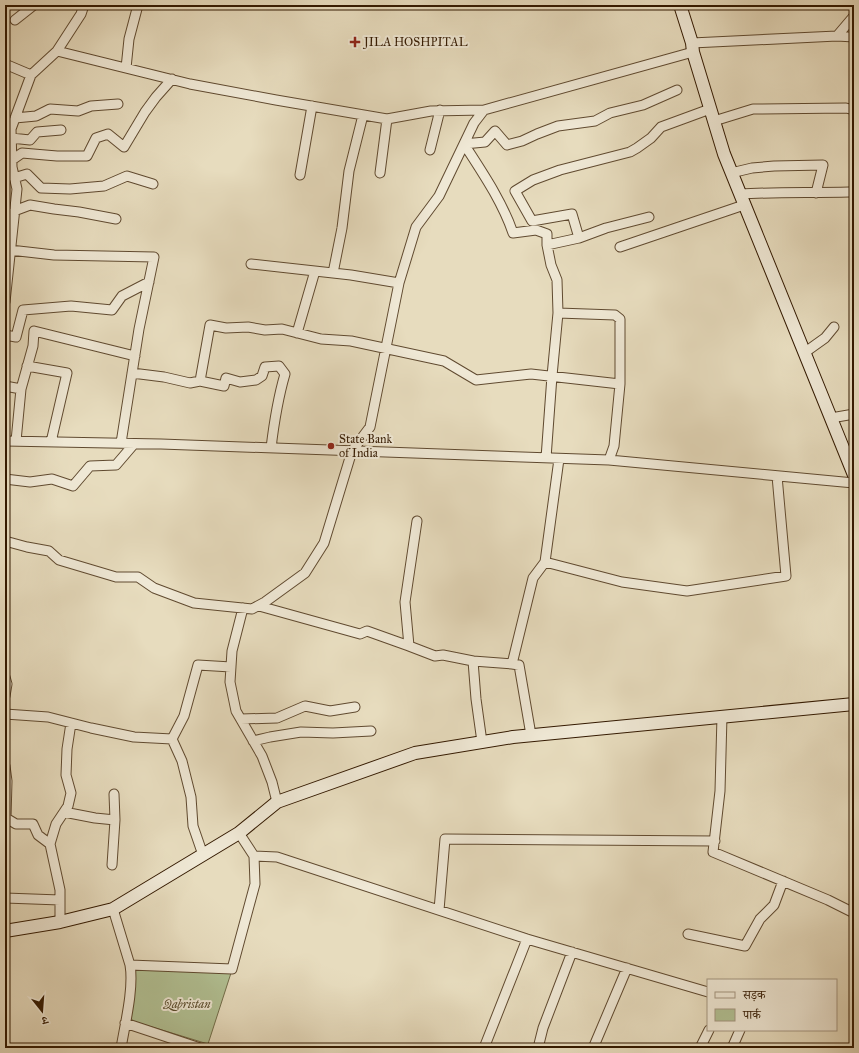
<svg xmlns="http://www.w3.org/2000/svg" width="859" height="1053" font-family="'IM FELL Great Primer','Noto Serif Devanagari',serif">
<rect width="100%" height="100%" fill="#e7dcbe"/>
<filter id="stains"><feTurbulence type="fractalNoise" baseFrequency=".005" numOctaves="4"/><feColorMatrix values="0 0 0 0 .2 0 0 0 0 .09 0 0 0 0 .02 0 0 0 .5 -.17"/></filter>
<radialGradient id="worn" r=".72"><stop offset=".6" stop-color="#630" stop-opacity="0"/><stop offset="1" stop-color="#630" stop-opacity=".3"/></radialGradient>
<path fill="#b2c194" stroke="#726d4a" d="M133,969L231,973L208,1044L129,1020Z"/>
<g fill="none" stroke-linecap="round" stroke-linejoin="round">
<g stroke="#604a30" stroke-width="11">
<path id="street" d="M15,20L34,5
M837,36L854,16
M692,43L837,36L854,37
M57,51L190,84L276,100L387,119L431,111L484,110
M5,64L31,75
M126,68L129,39L138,5
M15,118L36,116L50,109L78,111L91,106L118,104
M714,121L753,109L846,108L854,110
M11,138L30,140L37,132L61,130
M430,150L440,110
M5,159L12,160L22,153L57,156H87L96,138L108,134L124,147L145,112L156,97L172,79
M380,173L387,119
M731,173L752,168L774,166L823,165L816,193
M300,175L312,106
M14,178L27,174L41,188L70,189L104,186L127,176L153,184
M740,194C776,192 813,193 849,192
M14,211L30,205L54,209L79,212L116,219
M649,217L606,228L579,238L572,214L532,221L515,191L533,180L560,170L630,152L637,148L651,138L661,127L710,109
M547,245V234L536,230L513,233C502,201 482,172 464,144L485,142L495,131L507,145L522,141L537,134L558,126L595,121L610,113L643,105L677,90
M620,247L744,205
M10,250L54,255L154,257L139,329L121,443
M251,264L351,275L399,283
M333,273L342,228L349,171L363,115
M5,302L17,189L12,167L11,129L31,75L57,51L81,14L84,5
M558,313L557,280L551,265L547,245L579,238
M297,333L315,271
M5,335L16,337L23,310L71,306L112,310L122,296L149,282
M804,353L825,338L834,327
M27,366L67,373L51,442
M132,373L164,377L190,383L200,381L224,386L226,378L240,382L256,380L262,376L265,367L279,366L285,374C278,398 274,423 271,448
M200,381L210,325L226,328L248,327L265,330L282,329L321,339L351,341L444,361L476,380L531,374L620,384
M5,386L21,389L16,441
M21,389L33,346L34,331L135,356
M831,418L854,414
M5,441L161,444L609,460L854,483
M546,458L552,376L558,313L615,315L620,319V384L614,446L609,460
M5,479L30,482L52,479L73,486L90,466L116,465L134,444
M5,541L27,547L49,551L59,560L116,577H138L154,588L194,603L252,609L265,602L305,573L324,543L352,451L370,427L399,283L416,227L439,196L474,123L484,110L693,52
M545,562L622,582L687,591L786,576L777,476
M259,606L360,634L367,631L409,646L435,656L443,655L473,661
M243,608L232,651L230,682L236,711L262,756L272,782L277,802
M409,646L405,602L417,521
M5,677L7,684L5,696
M5,714L48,717L91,728L134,737L172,739
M722,716L720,791L713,852L828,900L854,913
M241,719L277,718L305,706L330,711L355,707
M531,735L519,665L512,664L533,578L545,562L559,459
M253,741L270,737L301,732L333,733L371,731
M482,742L476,699L473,661L512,664
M5,766L7,781L6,818L16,824H33L38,835L50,844
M114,794L115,820
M64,812L95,818L115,820L112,865
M203,855L193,826L191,797L182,761L172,739L184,716L198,665L231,667
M254,856L277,857L527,939L708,992
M5,898L60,900
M113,909L130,965
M439,910L445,839L715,841
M60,922V890L50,844L56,824L68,806L71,793L66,775L67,749L71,723
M688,934L745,946L760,919L774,905L783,881
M125,1023L200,1048
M594,1046L627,968
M121,1048C125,1024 134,988 130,965L232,969L255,884L254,856L239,833
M484,1048L527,939
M538,1048L543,1028L572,952
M700,1048L709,1030
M732,1048L740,1030"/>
</g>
<g stroke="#331900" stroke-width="14">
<path id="secondary" d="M680,5L692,43L693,52L724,154L854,475
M5,931L60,922L113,909L239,833L277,802L415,753L513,737L854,704"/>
</g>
<use href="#street" stroke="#efe8d5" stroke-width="9"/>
<use href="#secondary" stroke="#efe8d5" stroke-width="12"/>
</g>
<g fill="#8f2418" stroke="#efe8d5" stroke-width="1.5">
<path d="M353 36h4v4h4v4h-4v4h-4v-4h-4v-4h4z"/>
<circle cx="331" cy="446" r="4"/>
</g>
<g text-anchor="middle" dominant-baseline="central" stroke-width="4" stroke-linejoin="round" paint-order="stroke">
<g font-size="12" fill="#331900" stroke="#efe8d5" text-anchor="start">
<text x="364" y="42">JILA HOSHPITAL</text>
<text x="339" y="439">State Bank<tspan x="339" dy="14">of India</tspan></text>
</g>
<g font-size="12" font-style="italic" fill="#594b2c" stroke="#efe8d5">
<text x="187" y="1004">Qabristan</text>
</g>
</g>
<rect width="859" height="1053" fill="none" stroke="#e7dcbe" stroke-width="20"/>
<rect x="6" y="6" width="847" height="1041" fill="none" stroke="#331900" stroke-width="2"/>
<rect x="10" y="10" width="839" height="1033" fill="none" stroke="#331900"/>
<rect x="707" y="979" width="130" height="52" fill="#efe8d5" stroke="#a49580"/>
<rect x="715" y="992" width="20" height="6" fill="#efe8d5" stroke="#a49580"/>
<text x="743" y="999" font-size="12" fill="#331900">सड़क</text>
<rect x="715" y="1009" width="20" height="12" fill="#b2c194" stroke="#a49580"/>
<text x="743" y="1019" font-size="12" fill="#331900">पार्क</text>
<g transform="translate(42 1011) rotate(163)" stroke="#efe8d5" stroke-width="3" paint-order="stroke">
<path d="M0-3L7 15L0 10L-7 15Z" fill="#331900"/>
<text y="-6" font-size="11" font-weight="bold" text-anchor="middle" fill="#331900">उ</text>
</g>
<rect width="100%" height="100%" filter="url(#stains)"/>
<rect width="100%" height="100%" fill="url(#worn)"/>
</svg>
